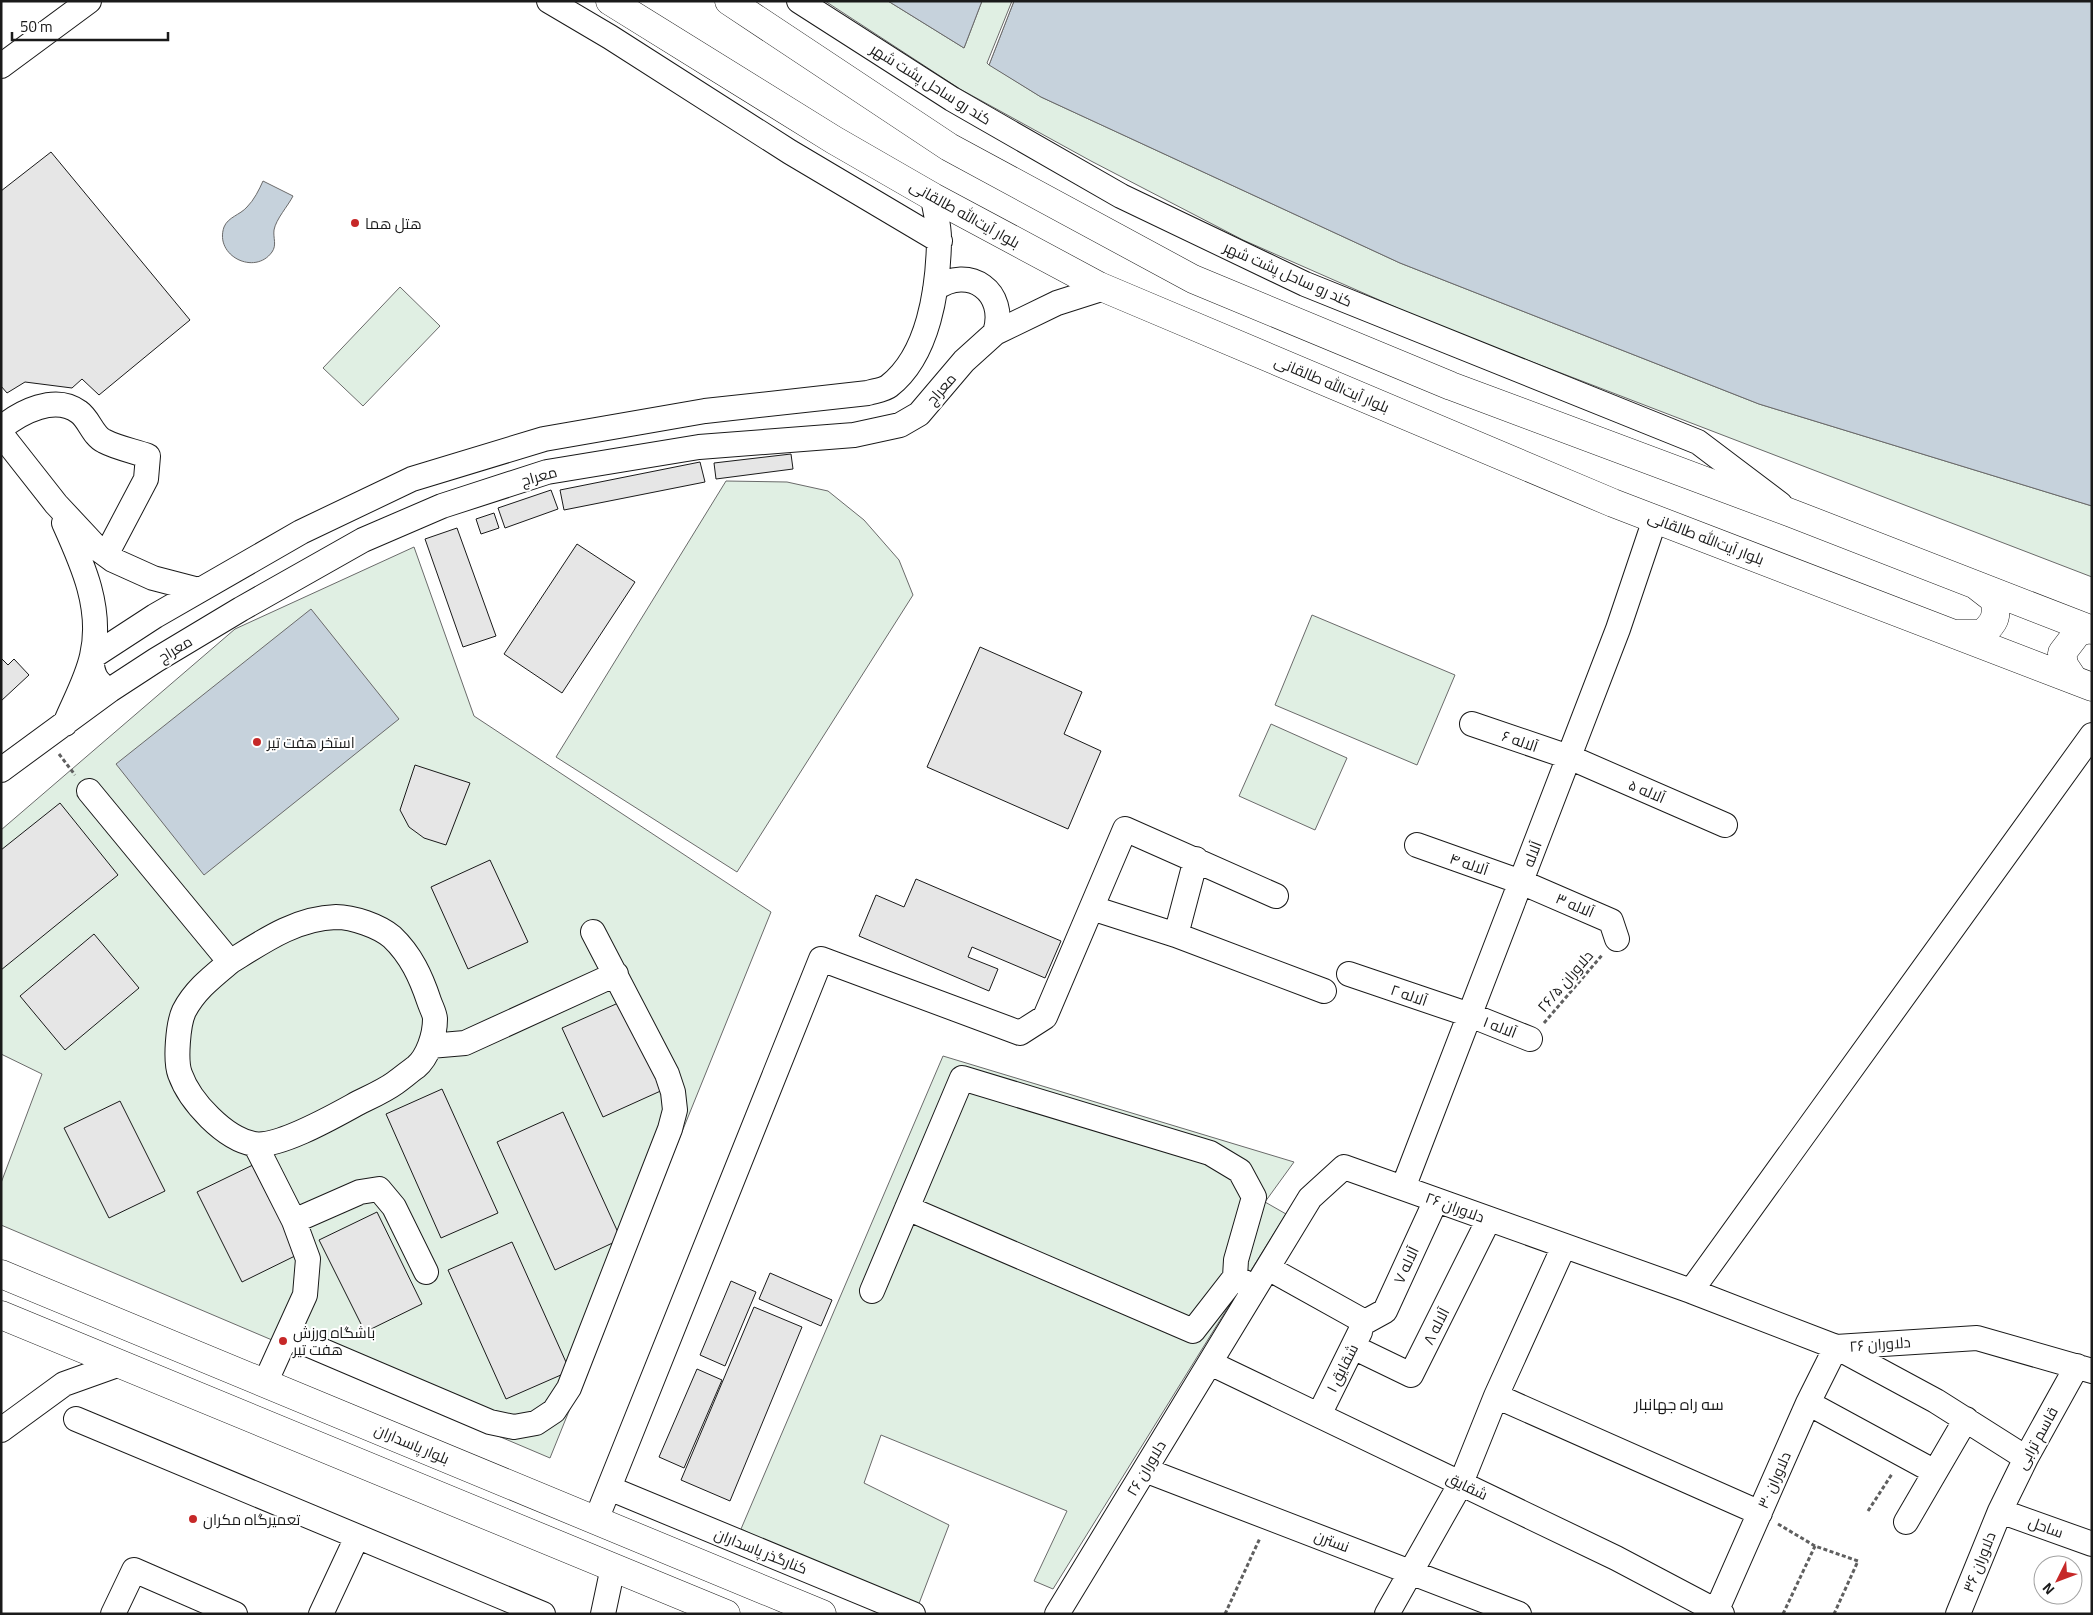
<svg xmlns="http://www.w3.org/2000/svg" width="2093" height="1615" font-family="Georgia,Cairo,serif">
<rect width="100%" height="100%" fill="#fff"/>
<path fill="#e0efe3" stroke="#6a6a6a" d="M825,1H888L964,48L982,1H1014L990,65L1041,97L1400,263L1759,404L2092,506V577L1436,325L1243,240L1091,161L960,89Z
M400,287L440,326L363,406L323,368Z
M726,481L787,482L828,491L864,520L899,560L913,595L737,872L556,757Z
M414,547L474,716L771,912L550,1458L1,1225V1183L42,1074L1,1054V830L235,629Z
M1312,615L1455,675L1417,765L1275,705Z
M1271,724L1347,758L1315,830L1239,796Z
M943,1056L1294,1162L1265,1202L1286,1214L1053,1589L1034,1581L1067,1511L881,1435L864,1483L949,1525L915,1614H911L741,1529Z"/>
<path fill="#c6d2dc" stroke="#6a6a6a" d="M888,1H982L964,48Z
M1014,1H2092V506L1759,404L1400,263L1041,97L989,65Z
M263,181L293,196C288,206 276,219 274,230C273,238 277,245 272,252C255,276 214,256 224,227C228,217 240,215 247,207C254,200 259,190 263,181Z
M311,609L399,719L204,875L116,764Z"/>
<path fill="#fff" stroke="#6a6a6a" d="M1012,1H1014L989,65L987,63Z"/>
<path fill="#e6e6e6" stroke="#1a1a1a" d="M51,152L190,320L99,395L82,379L72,388L25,382L7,393L1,386V191Z
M791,454L793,469L716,479L714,463Z
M700,462L705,482L564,510L560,490Z
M551,490L558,509L505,528L498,508Z
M494,513L499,528L481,534L476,519Z
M457,528L496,636L463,647L425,539Z
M577,544L635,582L562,693L504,654Z
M980,647L1082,692L1064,734L1101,751L1068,829L927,767Z
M1,658L8,665L14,659L29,675L1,701Z
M415,765L470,783L446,845L424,838L409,827L400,810Z
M60,803L118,875L1,970V850Z
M490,860L528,942L468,969L431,887Z
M916,879L1061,941L1045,978L972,947L968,957L998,969L989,991L859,936L876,895L904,907Z
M94,934L139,988L65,1050L20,996Z
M625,1000L665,1089L603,1117L562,1028Z
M442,1089L498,1213L441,1238L386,1114Z
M120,1101L165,1191L109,1218L64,1128Z
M563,1112L621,1239L555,1270L497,1142Z
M257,1163L301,1253L242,1282L197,1192Z
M377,1212L422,1304L365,1332L319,1240Z
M512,1242L570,1371L506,1399L448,1270Z
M770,1273L832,1300L821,1326L759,1299Z
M731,1281L756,1292L725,1366L700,1355Z
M754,1307L802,1327L730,1501L681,1480Z
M697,1369L722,1380L684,1468L659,1457Z"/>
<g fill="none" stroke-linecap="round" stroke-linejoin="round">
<g stroke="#1a1a1a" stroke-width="26">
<path id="minor" d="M549,1L610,37L790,152L940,241
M799,1L952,99L1121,196L1305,284L1698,442L1780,504
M1,66L89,1
M935,289C969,264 1008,292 995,333
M1,428C21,412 55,394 79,412C89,419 93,436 104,441C117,448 134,451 148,456L146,479L106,555
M1,434L56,504L98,549L113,560L153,578L199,590
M64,523C83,565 103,609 92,656C87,679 74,702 65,724
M110,690C96,683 91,673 92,657L155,616L301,532L412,479L544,439L705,411L868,393C874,391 884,390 889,386C929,355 938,289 939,242C940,228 935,212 933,197
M1472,724L1569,757L1725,825
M1,770L110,690L156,660L241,609L363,540L442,506L547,472L699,447L854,435L900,425L919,414L964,361L995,333L1057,303L1104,288
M89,791L230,962C212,977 195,990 184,1011C178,1024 175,1061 180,1074C190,1102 225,1139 254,1144C279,1148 336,1115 358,1103C370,1097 384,1091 395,1083C402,1078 409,1072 416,1067C428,1057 435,1035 435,1019C435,1014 431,1007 429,1001C421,977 411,955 392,937C379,926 353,917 336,917C296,918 262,942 230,962
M1417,845L1521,882L1611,921L1617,939
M1092,908L1176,935L1324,991
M1176,935L1196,859
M1349,974L1470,1015L1530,1039
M430,1046L465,1043L616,974
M255,1144L294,1221L308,1259L305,1295L265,1383
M1403,1188L1618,629L1655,519
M907,1208L1193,1331L1235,1277
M294,1221L360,1192L379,1189L394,1207L426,1272
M1564,1246L1496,1396L1760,1513
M1268,1268L1365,1322
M872,1291L962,1078L1210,1153L1240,1171L1254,1197L1236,1260L1235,1277L1255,1288
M1691,1291L2092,735
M1365,1322L1385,1311L1436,1200
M288,1336L490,1422L514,1427L536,1423L554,1411L569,1388L670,1129L675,1110L673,1092L667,1074L593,932
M1353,1347L1411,1375L1489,1219
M1836,1347L1936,1401L2026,1458
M1210,1363L1616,1558L1722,1614
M1808,1403L1935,1472
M1319,1415L1360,1332
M76,1419L543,1614
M1,1430L64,1384L120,1364
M1145,1470L1519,1614
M609,1488L913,1614
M2000,1511L2092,1544
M596,1520L821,959L1020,1033L1045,1017L1125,829L1276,896
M1906,1522L1966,1419
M113,1614L134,1570L235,1614
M321,1614L357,1537
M603,1614L613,1567
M1057,1614L1310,1198L1344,1167L1691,1291L1836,1347L1977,1338L2092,1371
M1387,1614L1461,1483L1496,1396
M1715,1614L1808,1403L1836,1347
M1958,1614L2000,1511L2026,1458L2077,1366"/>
</g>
<g stroke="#1a1a1a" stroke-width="29">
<path id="major" d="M610,1L834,140L933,197L1099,286L1613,503L2092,687
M729,1L949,147L1193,279L1451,386L1791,513L2092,630
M1956,634H1982C1995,622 1997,618 1995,600L1977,586
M2074,680L2064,665L2062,653L2078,632L2090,629
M1,1274L822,1614
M1,1315L726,1614"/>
</g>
<path stroke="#5f5f5f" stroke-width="3" stroke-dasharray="4 2.5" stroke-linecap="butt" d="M59,754L75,775
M1544,1023L1603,954
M1868,1511L1892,1474
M1778,1524L1815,1546L1858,1561L1834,1614
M1225,1614L1260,1538
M1783,1614L1815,1546"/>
<use href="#minor" stroke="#fff" stroke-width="24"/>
<use href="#major" stroke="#fff" stroke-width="28"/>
</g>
<g fill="#c62828" stroke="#fff" stroke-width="2">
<circle cx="355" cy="223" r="5"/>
<circle cx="257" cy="742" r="5"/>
<circle cx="283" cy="1341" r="5"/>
<circle cx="193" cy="1519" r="5"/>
</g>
<g text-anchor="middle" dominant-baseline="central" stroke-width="4" stroke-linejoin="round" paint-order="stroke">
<g font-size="15" fill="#1a1a1a" stroke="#fff">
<text transform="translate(931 84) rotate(32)">کند رو ساحل پشت شهر</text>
<text transform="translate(965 214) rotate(29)">بلوار آیت‌الله طالقانی</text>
<text transform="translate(1288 274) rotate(24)">کند رو ساحل پشت شهر</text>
<text transform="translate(1332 384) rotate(23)">بلوار آیت‌الله طالقانی</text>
<text transform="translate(941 389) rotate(-49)">معراج</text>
<text transform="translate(539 476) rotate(-15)">معراج</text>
<text transform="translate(1706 538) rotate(21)">بلوار آیت‌الله طالقانی</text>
<text transform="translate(175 649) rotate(-31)">معراج</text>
<text transform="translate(1520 741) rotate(19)">آلاله ۶</text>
<text transform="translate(1647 791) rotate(23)">آلاله ۵</text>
<text transform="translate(1532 854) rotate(-69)">آلاله</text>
<text transform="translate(1469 864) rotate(19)">آلاله ۴</text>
<text transform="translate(1575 905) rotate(23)">آلاله ۳</text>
<text transform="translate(1565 981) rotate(-49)">دلاوران ۲۶/۵</text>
<text transform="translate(1409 995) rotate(19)">آلاله ۲</text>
<text transform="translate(1500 1027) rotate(21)">آلاله ۱</text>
<text transform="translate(1455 1207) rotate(20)">دلاوران ۲۶</text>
<text transform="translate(1406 1265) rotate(-65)">آلاله ۷</text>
<text transform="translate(1436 1326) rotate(-63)">آلاله ۸</text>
<text transform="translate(1880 1344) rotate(-4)">دلاوران ۲۶</text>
<text transform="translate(1342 1368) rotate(-63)">شقایق ۱</text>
<text transform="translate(2037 1438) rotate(-61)">قاسم ترابی</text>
<text transform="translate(412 1444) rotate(23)">بلوار پاسداران</text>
<text transform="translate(1146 1468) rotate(-59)">دلاوران ۲۶</text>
<text transform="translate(1774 1480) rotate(-66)">دلاوران ۳۰</text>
<text transform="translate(1467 1486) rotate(26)">شقایق</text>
<text transform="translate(2046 1527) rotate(20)">ساحل</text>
<text transform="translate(1332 1541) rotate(21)">نسترن</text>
<text transform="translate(761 1551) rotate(22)">کنارگذر پاسداران</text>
<text transform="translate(1979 1562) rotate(-68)">دلاوران ۳۶</text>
</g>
<g font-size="15" fill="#1a1a1a" stroke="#fff" text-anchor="start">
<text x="365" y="223">هتل هما</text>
<text x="267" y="742">استخر هفت تیر</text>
<text x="293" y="1332">باشگاه ورزش<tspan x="293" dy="17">هفت تیر</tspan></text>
<text x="203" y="1519">تعمیرگاه مکران</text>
</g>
<g font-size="16" fill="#1a1a1a" stroke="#fff">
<text x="1679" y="1404">سه راه جهانبار</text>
</g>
</g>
<rect width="2093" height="1615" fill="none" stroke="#1a1a1a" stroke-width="5"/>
<g transform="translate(2058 1580) rotate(228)"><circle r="24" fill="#ffffff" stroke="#a3a3a3"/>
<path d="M0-4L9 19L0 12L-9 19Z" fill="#c62828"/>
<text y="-8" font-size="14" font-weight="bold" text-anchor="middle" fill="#1a1a1a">N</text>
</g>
<path d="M12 32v8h156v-8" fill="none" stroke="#1a1a1a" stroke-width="2.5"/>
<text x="20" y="32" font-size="15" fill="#1a1a1a" stroke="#ffffff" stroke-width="4" paint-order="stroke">50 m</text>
</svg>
